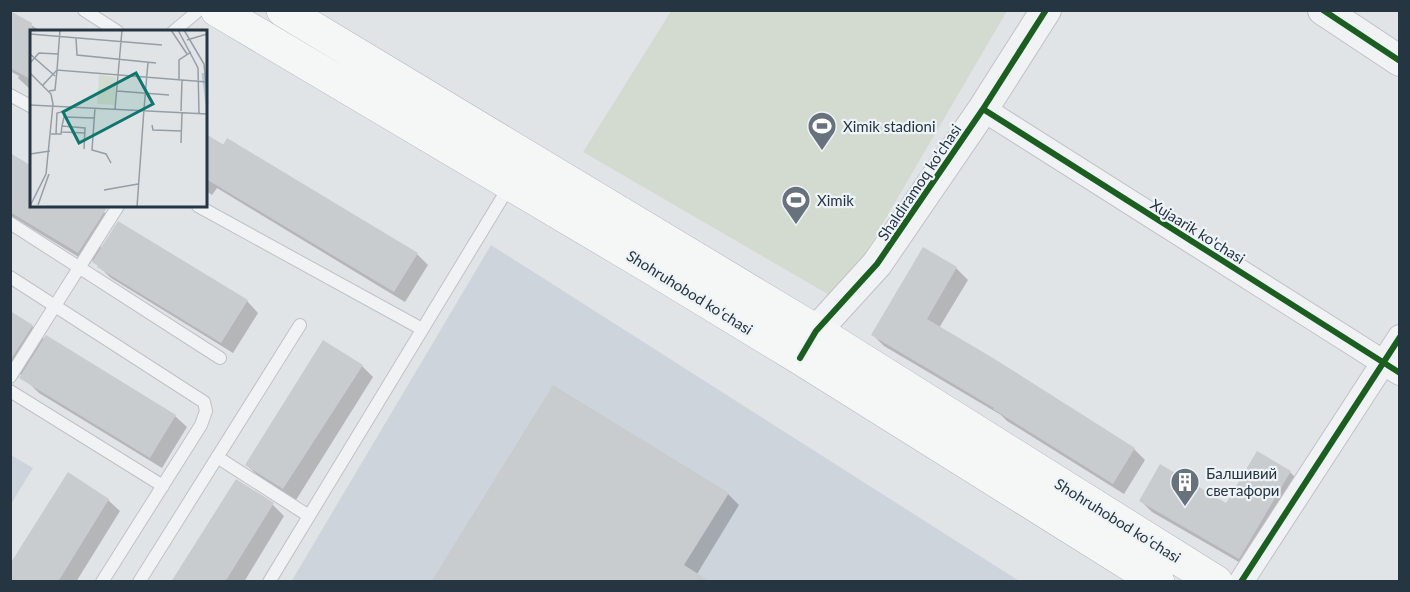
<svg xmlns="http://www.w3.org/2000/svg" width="1410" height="592" font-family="Lato,sans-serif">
<rect width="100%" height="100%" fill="#e1e4e7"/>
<path fill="#ced4db" d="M491,245L1019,581L291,582Z
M11,455L33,468L11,504Z"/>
<path fill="#d3dbd0" d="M671,11H1007L838,300L583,152Z"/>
<path fill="#0003" d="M10,13L43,32H32V91L18,78L19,76L10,71Z
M206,135L417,254L428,265L405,302L217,188L212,195L206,191Z
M10,155L32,206H93L104,212L115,223L100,247L247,301L258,313L233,353L111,278L92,260L90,264L10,215Z
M923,249L956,268L968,280L939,328L1134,449L1145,460L1124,494L1007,421L1001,415L884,346L873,335Z
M10,313L32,326L45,340L47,337L175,416L187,427L162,468L39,393L20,374L18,378L10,373Z
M362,366L373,377L296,500L258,476L247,465Z
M553,387L728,494L739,505L697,574L433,582Z
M1290,472L1301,483L1251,569L1152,512L1140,500L1227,505Z
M237,481L273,505L284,516L244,582H174Z
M108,500L120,511L76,582H10Z"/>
<path fill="#c9cccf" d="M10,11L32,23V80L10,68Z
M206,134L223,145L227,138L418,253L394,292L206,179Z
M10,153L32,166V206H108L78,253L10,212Z
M118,221L248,300L221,343L97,267L98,266L92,262Z
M923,247L957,267L927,319L993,358L1135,448L1113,484L993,409L994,408L871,335Z
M10,311L33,325L10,361Z
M46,335L176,415L150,458L19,378Z
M323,340L363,365L283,489L245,465Z
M553,385L729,493L684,565L711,582H431Z
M1257,451L1291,471L1239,559L1139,501L1160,464L1226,503Z
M68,472L109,499L58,582H10V564Z
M236,479L274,503L225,582H171Z"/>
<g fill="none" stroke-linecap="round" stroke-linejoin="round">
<g stroke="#bfc2c5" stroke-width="14">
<path id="service" d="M84,10L118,32
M173,32L199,10
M10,95L32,107
M198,206L422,329
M10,223L220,358
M10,277L204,402L206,411L201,425L102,582
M10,377L118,206
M10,391L163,486
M217,457L309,516
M139,582L300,325
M269,582L510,185"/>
</g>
<g stroke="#bfc2c5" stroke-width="26">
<path id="minor" d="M983,109L1400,373
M1241,582L1400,337"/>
</g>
<g stroke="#bfc2c5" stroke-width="32">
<path id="tertiary" d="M1323,10L1400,61
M803,353L816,331L877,264L983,109L1046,10"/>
</g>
<g stroke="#b3b8bc" stroke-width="34">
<path id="trunk" d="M217,10L647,265L800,358L1158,582
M283,10L816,331L1216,582"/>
</g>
<use href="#service" stroke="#f1f2f3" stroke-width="12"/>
<use href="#minor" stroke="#f1f2f3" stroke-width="24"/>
<use href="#tertiary" stroke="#f1f2f3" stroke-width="30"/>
<use href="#trunk" stroke="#f5f6f6" stroke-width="33"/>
<g stroke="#eef3f7" stroke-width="10">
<path id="cycleway" d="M1323,10L1400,61
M983,109L1400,373
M800,358L816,331L877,264L983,109L1046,10
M1241,582L1400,337"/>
</g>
<use href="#cycleway" stroke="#1b5e20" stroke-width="6"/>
</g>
<defs>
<g id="stadium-pin" transform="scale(1.5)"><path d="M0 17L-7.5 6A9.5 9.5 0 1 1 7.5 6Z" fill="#67727c" stroke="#eef3f7"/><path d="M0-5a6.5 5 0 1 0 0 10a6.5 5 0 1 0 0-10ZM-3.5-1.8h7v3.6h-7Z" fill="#fff"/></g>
<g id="building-pin" transform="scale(1.5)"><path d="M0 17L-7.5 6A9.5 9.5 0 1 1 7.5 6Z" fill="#67727c" stroke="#eef3f7"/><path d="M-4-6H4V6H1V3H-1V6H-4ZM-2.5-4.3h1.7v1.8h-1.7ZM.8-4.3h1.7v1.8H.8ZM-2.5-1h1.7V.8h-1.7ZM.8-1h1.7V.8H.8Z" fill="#fff"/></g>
</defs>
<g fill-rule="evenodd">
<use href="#stadium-pin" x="822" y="126"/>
<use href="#stadium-pin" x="796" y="200"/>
<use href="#building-pin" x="1185" y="482"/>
</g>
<g text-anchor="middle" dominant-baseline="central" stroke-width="4.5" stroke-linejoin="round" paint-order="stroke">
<g font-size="15" fill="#263542" stroke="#eef3f7" text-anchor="start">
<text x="843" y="126">Ximik stadioni</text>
<text x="817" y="200">Ximik</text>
<text x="1206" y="473">Балшивий<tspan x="1206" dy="17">светафори</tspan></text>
</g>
<g font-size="15" fill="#263542" stroke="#eef3f7">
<text transform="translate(919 182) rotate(-56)">Shaldiramoq ko'chasi</text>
<text transform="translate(1198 231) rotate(32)">Xujaarik ko'chasi</text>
<text transform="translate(690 292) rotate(32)">Shohruhobod koʻchasi</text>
<text transform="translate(1118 520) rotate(32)">Shohruhobod koʻchasi</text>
</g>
</g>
<g transform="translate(30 30)">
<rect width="177" height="177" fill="#e1e4e7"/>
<path d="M69,45L86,47L85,75L67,74Z" fill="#d3dbd0"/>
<path fill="none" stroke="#acc7d6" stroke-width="3" d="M173,43L177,74"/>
<path fill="none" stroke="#969ea5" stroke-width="1.5" d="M141,0L157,24M148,0L168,38L169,84M154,0L174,34L177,64M0,4L132,15M46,8L47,25L126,33M157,10L177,4M0,24L25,46M0,33L9,23L28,24M0,43L21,64L23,74M149,50V30L161,22M13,55L27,40L30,0M19,61L25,60L27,40L177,52M87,61L139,65M0,75L177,84M65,78L62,120L76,124L81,133M85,79L92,0M114,79L118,32M151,81L152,50M122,95L123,100L152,101M32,96L34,87L64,88M32,102L55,103M21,104H31L32,96L55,98L54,119M26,104L27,83L36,81M151,113L152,83M0,124L20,121M74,160L108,154M8,175L19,144M0,176L16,144L23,74M107,177L114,79"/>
<path fill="#0f766e" fill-opacity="0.15" stroke="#0f766e" stroke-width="3" d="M106,43L123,74L49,113L33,82Z"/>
<rect width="177" height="177" fill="none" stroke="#263542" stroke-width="3"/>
</g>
<rect width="1410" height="592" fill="none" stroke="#263542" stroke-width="24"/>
</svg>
